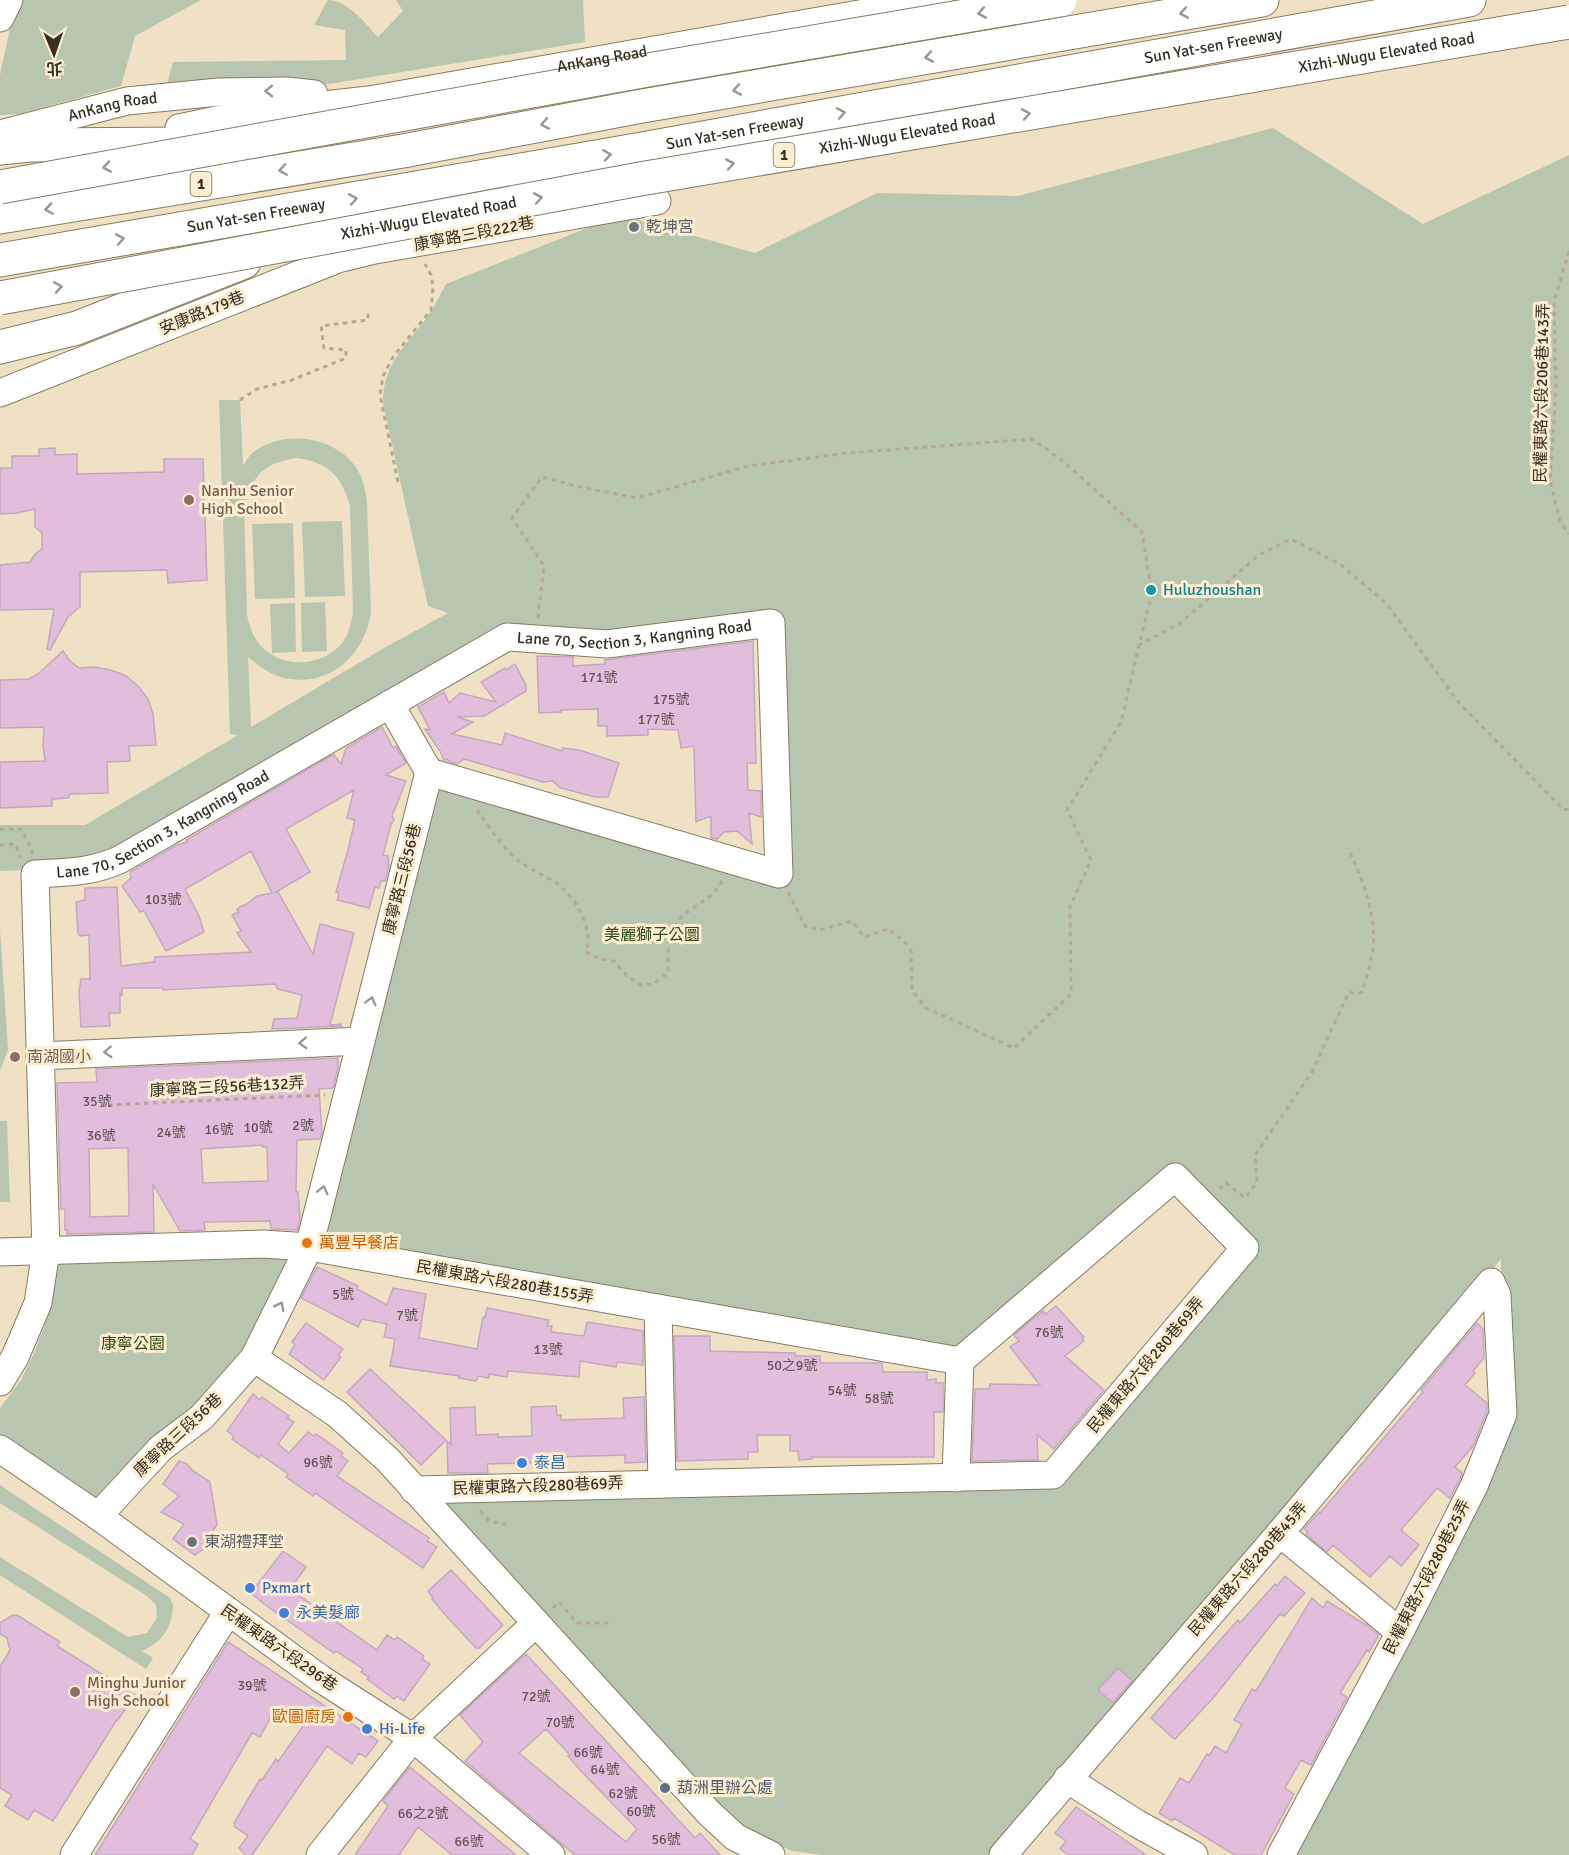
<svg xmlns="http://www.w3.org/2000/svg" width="1569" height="1855" font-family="Signika,'Noto Sans TC',sans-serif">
<rect width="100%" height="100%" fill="#f0e1c4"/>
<path fill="#b8c6b0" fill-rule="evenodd" d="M16,0H201L135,36L121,86L19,114L0,115V75Z
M328,0C347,0 366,24 378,37L403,11L396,0H583L585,42L299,89L165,91L173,62L346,60L345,30L314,25Z
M1273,128L1423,224L1569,155V1855H1292L1506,1437L1501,1259L998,1855H823L792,1851L750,1833L723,1813L438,1501L1056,1480L1252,1251L1177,1169L963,1354L320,1243L437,785L786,884V750L780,613L599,635L502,630L119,850L24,870L0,871V825H85L238,735L230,734L219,400H240L243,465C246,462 248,457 251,454C280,429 333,435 355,466C364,478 366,492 367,505L371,612C365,655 330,688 284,678C270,675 259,666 248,657L251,727L384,648L448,613L428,606L383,404C382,362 408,345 430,313C436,304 441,293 446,284L620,215L755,253L877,193L1018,196ZM296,458C328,462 342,476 350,506L353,613C351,624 349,634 342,643C320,669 277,669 257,641C252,634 249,624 247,615L244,506C253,475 264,463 296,458Z
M342,521L345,596L305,597L302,522Z
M293,523L295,598L255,599L252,524Z
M325,602L327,651L302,652L301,603Z
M295,603L296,652L272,653L270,604Z
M0,929L8,1050L0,1071Z
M0,1121H7L10,1202H0Z
M292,1255L248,1340L230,1370L202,1402L130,1460L94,1500L0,1436V1408L21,1380L34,1353L45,1325L54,1280L55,1260Z
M0,1485L170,1598L173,1605C172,1627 163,1642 142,1651L153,1658L146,1669L0,1575V1557L128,1637L147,1633L157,1618L156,1605L147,1596L0,1503Z"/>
<path fill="#e2bedd" stroke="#c2a9be" stroke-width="1.5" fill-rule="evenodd" d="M55,448V455L77,454V474L164,472V459H203L207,580L168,583L167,570L80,572V607L68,617L50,650L47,649L54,609L0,610V565L30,562L35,554L42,549V533L35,527V509L17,513L0,514V468H12V456H39V449Z
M753,641L756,763H747L748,790L761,791V817L749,813L752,844L737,831L724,832L717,839L711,838V816L696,822L694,746L681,748L678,730L648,729V735L607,736V726H598V709L561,710V712L539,713L537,656L573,657V666L605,664V660Z
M63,651L70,661L79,668L95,667L111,670L126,676L138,686L148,699L153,714L156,745L129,746L130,761L107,762L108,793L70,794L68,798L52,799V806L0,808V762L45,761L43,745L44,727L0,728V680L29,679L38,674Z
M515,664L526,685V691L484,716L457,717L473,722L452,734L502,745L505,733L562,751L563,748L579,750L619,763L608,797H595L561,788L552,781L543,782L464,759L457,764L448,761L447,759L444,760L440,751L425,729L430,730L418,707L444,692L449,703L460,693L496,702L481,682L505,668L506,670Z
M382,727L393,748L396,746L406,763L386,775L406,781L392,816L394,820L391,824L383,855L388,856L389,867L385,881H381L379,888L375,887L369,908L337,900L339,893L336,892L348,850L355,820L347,818L354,790L286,829L310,872L276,892H278L313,954L320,924L354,933L330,1025L341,1024V1026L272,1029L274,1019L297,1018L302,995L278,989L275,984L163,990V988H122V995L120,994V1013H109L110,1026L81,1027L79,992L81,979H90L89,935L80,936L78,933L76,902L85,900V888L117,887L121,966L154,962L155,957L251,952L237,933L241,931L232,915L239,912L237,910L240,907L247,904L257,896L272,893L251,851L185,889L199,916L204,932L166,951L144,911L140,912L122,886L131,878L130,872L177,845L187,842L186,840L331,756L334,755L341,764L346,748Z
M338,1058V1067L333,1088L319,1089L322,1133L320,1139L297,1140L296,1192H298L300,1219L297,1230L271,1229L270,1221L204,1222L205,1230L180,1231L153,1184L154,1232L67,1234V1230H65V1209H61L57,1083L97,1082L96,1069ZM262,1145V1147H267L268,1181L203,1183L201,1149ZM116,1148H128L129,1216L90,1217L89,1149Z
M317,1267L358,1286L357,1289L387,1305L393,1288L426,1294L419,1338L477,1349L483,1317L485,1318L487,1308L549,1320L547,1326H552L551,1332L584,1336L587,1322L643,1331V1365L617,1362L616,1367L580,1361L579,1377L508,1371L507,1377L489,1374V1378L478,1376L476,1381L459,1378V1376L390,1366L395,1339L384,1337L387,1324L362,1319L358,1327L301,1298Z
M1056,1306L1084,1337L1082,1339L1084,1341L1065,1356L1104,1390L1054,1449L1037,1435L1038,1460L972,1461L975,1389H989L990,1384L1040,1385L1010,1347L1019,1341L1014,1335L1043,1311L1046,1314Z
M306,1323L343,1349L338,1355L341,1357L324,1380L289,1354L295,1345L292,1342Z
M1477,1323L1483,1329L1484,1358L1473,1371L1475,1373L1465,1385L1487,1403V1411L1473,1446L1455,1467L1462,1473L1460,1479L1450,1498L1437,1488L1401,1530L1419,1545L1401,1566L1390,1556L1370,1577L1333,1545L1327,1552L1306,1534L1308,1532L1304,1529L1319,1512L1320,1513L1423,1392L1421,1390Z
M674,1336H710V1351L795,1353V1356H820V1363H882L883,1372H927V1380L936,1379V1383H943V1412H934V1457H812V1459L799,1460L798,1451H790V1435H757L758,1452H748V1459L677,1461Z
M370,1369L446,1440L421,1465L347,1392Z
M253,1394L260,1400L262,1397L289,1416L287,1418L294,1422L278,1444L289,1453L308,1432L314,1436L316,1434L343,1453L341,1456L348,1461L337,1476L429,1538L427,1541L437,1547L423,1568L315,1493L313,1496L286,1477L288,1474L261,1455L259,1458L232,1439L234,1436L227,1431Z
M644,1397L646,1462L625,1463V1455L558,1457V1462L487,1464L488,1473H448L447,1441L451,1445L450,1408L475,1407L476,1435L498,1434V1437L532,1436L531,1407L556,1406L557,1415H561V1420L624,1418L623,1398Z
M179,1461L187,1464L193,1471L210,1482L217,1525L205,1541V1544L202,1550L195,1555L173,1539L184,1524L161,1512L179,1496L163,1484Z
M283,1551L306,1567L290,1589L377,1650L387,1635L395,1640L397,1637L424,1656L422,1659L430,1664L404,1701L397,1696L394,1699L367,1679L369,1677L361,1672L363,1669L336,1651L334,1653L264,1604L251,1593Z
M451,1570L503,1625L479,1648H476L448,1618L432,1599L433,1598L428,1591Z
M1285,1576L1305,1593L1284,1616L1280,1614L1214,1697L1175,1739L1173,1738L1151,1718L1238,1620L1240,1623L1275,1584L1277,1586Z
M1312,1598L1323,1608L1327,1601L1368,1626L1379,1635L1369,1652L1367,1650L1340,1693L1347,1697L1311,1765L1301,1760L1285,1788L1294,1794L1261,1855H1235L1174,1818L1172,1821L1159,1813L1180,1778L1189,1783L1207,1754L1209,1756L1215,1746L1226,1753L1242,1724L1234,1720L1252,1689L1256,1691Z
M13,1615H17L60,1642L57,1646L135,1695L117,1721H116L53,1821L34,1810L28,1820L5,1806L12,1795L0,1788V1667L10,1650L7,1638L0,1634V1623Z
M228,1642L378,1741L366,1757L359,1753L352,1764L327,1746L252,1855H246L239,1848L248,1836L234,1826L235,1824L234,1823L260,1779L262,1780L276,1759L278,1762L303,1726L279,1709L278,1711L275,1709L260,1737L252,1733L190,1839L198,1844L192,1855H95Z
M526,1654L684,1826L695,1838L700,1833L720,1855H575L465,1761L483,1742L460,1715ZM546,1729L570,1755L568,1756L581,1771L637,1829L626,1842L519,1753Z
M1118,1668L1132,1681L1113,1703L1098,1690Z
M410,1767L516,1855H452L418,1827L399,1855H355L388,1806L383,1801Z
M1076,1807L1125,1840L1146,1855H1069L1060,1849L1066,1841L1055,1833Z"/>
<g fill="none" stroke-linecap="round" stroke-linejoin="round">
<g stroke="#877a5f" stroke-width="29">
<g id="minor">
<path d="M0,18L9,0"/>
<path id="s1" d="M179,128L250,113L369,100L939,0"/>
<path id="s2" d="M0,134L127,101L219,92L287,91L314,94"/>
<path d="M0,393L338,259L375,250L657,201"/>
<path d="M390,704L429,772"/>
<path d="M40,1056L361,1041"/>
<path d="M0,1252L263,1244L309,1247L960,1361"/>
<path d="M658,1308L662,1483"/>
<path d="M254,1358L337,1414L388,1460L709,1813L735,1837L771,1855"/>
<path id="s3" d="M0,1382L15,1357L38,1303L46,1251L35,874C67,872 89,873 119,860L507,637L607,644L771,623L779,874L429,772"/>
<path d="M0,1449L98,1516L321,1679L413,1738L551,1855"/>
<path d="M956,1478L960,1361"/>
<path d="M414,1490L1053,1475L1245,1248L1175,1177L960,1361"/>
<path d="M98,1516L161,1448L202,1417L254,1358L309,1247L429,772"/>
<path d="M1280,1533L1400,1632"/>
<path d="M1067,1779L1136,1823L1194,1855"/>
<path d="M74,1855L228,1612"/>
<path d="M320,1855L413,1738L536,1623"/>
<path d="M1003,1855L1280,1533L1491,1282L1497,1295L1503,1414L1474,1486L1400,1632L1281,1855"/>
</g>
</g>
<g stroke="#877a5f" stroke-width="35">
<g id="highway">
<path d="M0,148L30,145L188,144"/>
<path d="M0,217L403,151L642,106L1262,0"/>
<path id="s4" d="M0,260L642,149L1469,0"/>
<path d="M0,347L77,328L244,262"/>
</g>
</g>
<path stroke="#b5a891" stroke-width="3" stroke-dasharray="4.5 4.5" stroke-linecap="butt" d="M1569,251L1554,302L1556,390L1550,480L1560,521L1569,534
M240,400L257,389L292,380L346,358V350L324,348L321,326L368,320V310
M398,482L380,395L383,376L393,357L431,310L433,287L431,275L425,264
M538,618L544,566L512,518L542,477L585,488L637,498L748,466L847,453L1032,439L1063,461L1142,532L1152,594L1139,645L1179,624L1259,555L1291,539L1341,565L1386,603L1459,703L1563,809L1569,810
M477,810C488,825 498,841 511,854C524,867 538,872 553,881C574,894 595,928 586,952L601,959L614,961L627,976L641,985L653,984L668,973C669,958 666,941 674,927C684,907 715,902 723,878
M0,829H22L33,854
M0,845L15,844L21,858
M788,892L805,926L819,930L852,921L864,937L888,929L904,941L911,951L912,990L926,1008L1014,1048L1071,994L1070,907L1091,860L1067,810L1121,722L1139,645
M108,1105L325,1095
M1219,1189L1226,1183L1245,1198L1257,1182L1255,1155L1312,1072L1349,992L1355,994L1362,992C1365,981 1369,971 1371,960C1380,921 1364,883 1348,848
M480,1511L489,1521L508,1525
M553,1608L559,1602L577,1623H612"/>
<use href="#minor" stroke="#fff" stroke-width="27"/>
<use href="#highway" stroke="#fff" stroke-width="33"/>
<g stroke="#877a5f" stroke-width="35" stroke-linecap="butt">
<g id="highway-bridge">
<path d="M0,187L648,70L1060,0"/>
<path id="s5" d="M0,298L640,179L1569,22"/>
</g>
</g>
<use href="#highway-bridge" stroke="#fff" stroke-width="33"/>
</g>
<defs><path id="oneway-chevron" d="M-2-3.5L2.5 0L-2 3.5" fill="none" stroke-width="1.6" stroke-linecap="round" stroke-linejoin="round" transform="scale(1.5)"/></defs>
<g stroke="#9a9792">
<use href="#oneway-chevron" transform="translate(982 13) rotate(170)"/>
<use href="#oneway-chevron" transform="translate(1184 13) rotate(170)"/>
<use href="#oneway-chevron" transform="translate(929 57) rotate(170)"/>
<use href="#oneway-chevron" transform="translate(737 90) rotate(170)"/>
<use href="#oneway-chevron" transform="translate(269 91) rotate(179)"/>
<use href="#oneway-chevron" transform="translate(841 113) rotate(-10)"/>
<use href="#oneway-chevron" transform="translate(1026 114) rotate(-10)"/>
<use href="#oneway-chevron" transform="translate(545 124) rotate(169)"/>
<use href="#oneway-chevron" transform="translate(607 155) rotate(-9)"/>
<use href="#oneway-chevron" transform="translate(730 164) rotate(-10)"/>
<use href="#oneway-chevron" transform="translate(107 167) rotate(170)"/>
<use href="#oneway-chevron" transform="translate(283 170) rotate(171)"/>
<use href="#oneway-chevron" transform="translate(538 198) rotate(-10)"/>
<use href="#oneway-chevron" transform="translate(353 199) rotate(-10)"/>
<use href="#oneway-chevron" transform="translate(49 209) rotate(171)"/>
<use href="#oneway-chevron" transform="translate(120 239) rotate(-10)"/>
<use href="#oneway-chevron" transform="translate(58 287) rotate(-10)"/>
<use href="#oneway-chevron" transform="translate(371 1001) rotate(-76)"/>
<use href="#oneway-chevron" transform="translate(303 1043) rotate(177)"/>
<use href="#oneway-chevron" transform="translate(108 1052) rotate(177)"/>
<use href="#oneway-chevron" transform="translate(323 1190) rotate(-76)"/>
<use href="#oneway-chevron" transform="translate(280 1306) rotate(-63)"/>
</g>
<g fill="#6b7280" stroke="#fdeed1" stroke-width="2">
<circle cx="634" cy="227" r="6"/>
<circle cx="192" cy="1542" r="6"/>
</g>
<g fill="#8d6e63" stroke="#fdeed1" stroke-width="2">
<circle cx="189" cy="500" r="6"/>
<circle cx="15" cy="1057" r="6"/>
<circle cx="75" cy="1692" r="6"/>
</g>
<circle fill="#0f9aa8" stroke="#fdeed1" stroke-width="2" cx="1151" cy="590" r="6"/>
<g fill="#e8710a" stroke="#fdeed1" stroke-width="2">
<circle cx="307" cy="1243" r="6"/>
<circle cx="348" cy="1717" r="6"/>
</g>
<g fill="#3f7fe0" stroke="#fdeed1" stroke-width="2">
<circle cx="522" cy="1463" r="6"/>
<circle cx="250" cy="1588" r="6"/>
<circle cx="284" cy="1613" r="6"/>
<circle cx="367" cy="1729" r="6"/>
</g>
<circle fill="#5c6f8a" stroke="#fdeed1" stroke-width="2" cx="665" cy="1788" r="6"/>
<g text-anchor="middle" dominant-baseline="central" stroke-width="6" stroke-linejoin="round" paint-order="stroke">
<g font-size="14" fill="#605352">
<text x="599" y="677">171號</text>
<text x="671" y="699">175號</text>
<text x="656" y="719">177號</text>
<text x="163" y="899">103號</text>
<text x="97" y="1101">35號</text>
<text x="303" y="1125">2號</text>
<text x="258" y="1127">10號</text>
<text x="219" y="1129">16號</text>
<text x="171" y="1132">24號</text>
<text x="101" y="1135">36號</text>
<text x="343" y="1294">5號</text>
<text x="407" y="1315">7號</text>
<text x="1049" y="1332">76號</text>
<text x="548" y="1349">13號</text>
<text x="792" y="1365">50之9號</text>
<text x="842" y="1390">54號</text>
<text x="879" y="1398">58號</text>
<text x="318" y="1462">96號</text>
<text x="252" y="1685">39號</text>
<text x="536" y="1696">72號</text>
<text x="560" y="1722">70號</text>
<text x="588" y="1752">66號</text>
<text x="605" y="1769">64號</text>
<text x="623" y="1793">62號</text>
<text x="641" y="1811">60號</text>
<text x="423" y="1813">66之2號</text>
<text x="666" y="1839">56號</text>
<text x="469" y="1841">66號</text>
</g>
<g fill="#fdeed1" stroke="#716858" stroke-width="1.5">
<rect x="773.5" y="143" width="21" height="24" rx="4.5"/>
<rect x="190.5" y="172" width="21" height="24" rx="4.5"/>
</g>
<g font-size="15" font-weight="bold" fill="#352f24">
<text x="784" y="155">1</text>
<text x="201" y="184">1</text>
</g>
<g font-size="16" fill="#352f24" stroke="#fdeed1">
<text stroke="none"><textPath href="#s4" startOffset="1232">Sun Yat-sen Freeway</textPath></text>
<text stroke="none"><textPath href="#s5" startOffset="1408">Xizhi-Wugu Elevated Road</textPath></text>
<text stroke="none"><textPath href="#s1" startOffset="429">AnKang Road</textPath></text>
<text stroke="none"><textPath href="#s2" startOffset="116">AnKang Road</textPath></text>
<text stroke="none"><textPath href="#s4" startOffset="746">Sun Yat-sen Freeway</textPath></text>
<text stroke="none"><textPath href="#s5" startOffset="922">Xizhi-Wugu Elevated Road</textPath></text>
<text stroke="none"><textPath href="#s4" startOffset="260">Sun Yat-sen Freeway</textPath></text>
<text stroke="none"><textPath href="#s5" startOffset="436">Xizhi-Wugu Elevated Road</textPath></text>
<text transform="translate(474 234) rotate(-11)">康寧路三段222巷</text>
<text transform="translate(202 313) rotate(-22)">安康路179巷</text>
<text transform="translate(1542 393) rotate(-89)">民權東路六段206巷143弄</text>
<text stroke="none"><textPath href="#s3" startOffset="1179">Lane 70, Section 3, Kangning Road</textPath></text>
<text stroke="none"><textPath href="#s3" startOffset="657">Lane 70, Section 3, Kangning Road</textPath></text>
<text transform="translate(402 879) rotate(-76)">康寧路三段56巷</text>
<text transform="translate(227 1087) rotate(-3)">康寧路三段56巷132弄</text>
<text transform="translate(505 1282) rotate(10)">民權東路六段280巷155弄</text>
<text transform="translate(1146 1365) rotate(-50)">民權東路六段280巷69弄</text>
<text transform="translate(178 1435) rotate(-43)">康寧路三段56巷</text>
<text transform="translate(538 1486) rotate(-2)">民權東路六段280巷69弄</text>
<text transform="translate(1248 1569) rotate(-49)">民權東路六段280巷45弄</text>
<text transform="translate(1427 1577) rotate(-63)">民權東路六段280巷25弄</text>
<text transform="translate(279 1648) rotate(35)">民權東路六段296巷</text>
</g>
<g font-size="16" fill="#5b616d" stroke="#fdeed1" text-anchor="start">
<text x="646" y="227">乾坤宮</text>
<text x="204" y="1542">東湖禮拜堂</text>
</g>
<g font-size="16" fill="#785e54" stroke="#fdeed1" text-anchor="start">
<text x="201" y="491">Nanhu Senior<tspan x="201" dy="18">High School</tspan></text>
<text x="27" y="1057">南湖國小</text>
<text x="87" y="1683">Minghu Junior<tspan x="87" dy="18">High School</tspan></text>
</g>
<g font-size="16" fill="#0d838f" stroke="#fdeed1" text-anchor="start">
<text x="1163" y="590">Huluzhoushan</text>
</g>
<g font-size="16" fill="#2f4d19" stroke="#fdeed1">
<text x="652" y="935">美麗獅子公圜</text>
<text x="133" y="1344">康寧公園</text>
</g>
<g font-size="16" fill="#c56008" stroke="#fdeed1" text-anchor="start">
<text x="319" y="1243">萬豐早餐店</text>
<text x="336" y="1717" text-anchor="end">歐圖廚房</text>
</g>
<g font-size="16" fill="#366cbe" stroke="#fdeed1" text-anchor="start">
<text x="534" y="1463">泰昌</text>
<text x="262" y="1588">Pxmart</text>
<text x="296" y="1613">永美髮廊</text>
<text x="379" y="1729">Hi-Life</text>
</g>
<g font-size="16" fill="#4e5e75" stroke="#fdeed1" text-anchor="start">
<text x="677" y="1788">葫洲里辦公處</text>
</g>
</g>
<g transform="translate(54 54) rotate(178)" stroke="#fdeed1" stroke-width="4.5" paint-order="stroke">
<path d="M0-4.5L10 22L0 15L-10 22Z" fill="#352f24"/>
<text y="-9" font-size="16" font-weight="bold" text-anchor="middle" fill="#352f24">北</text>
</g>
</svg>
